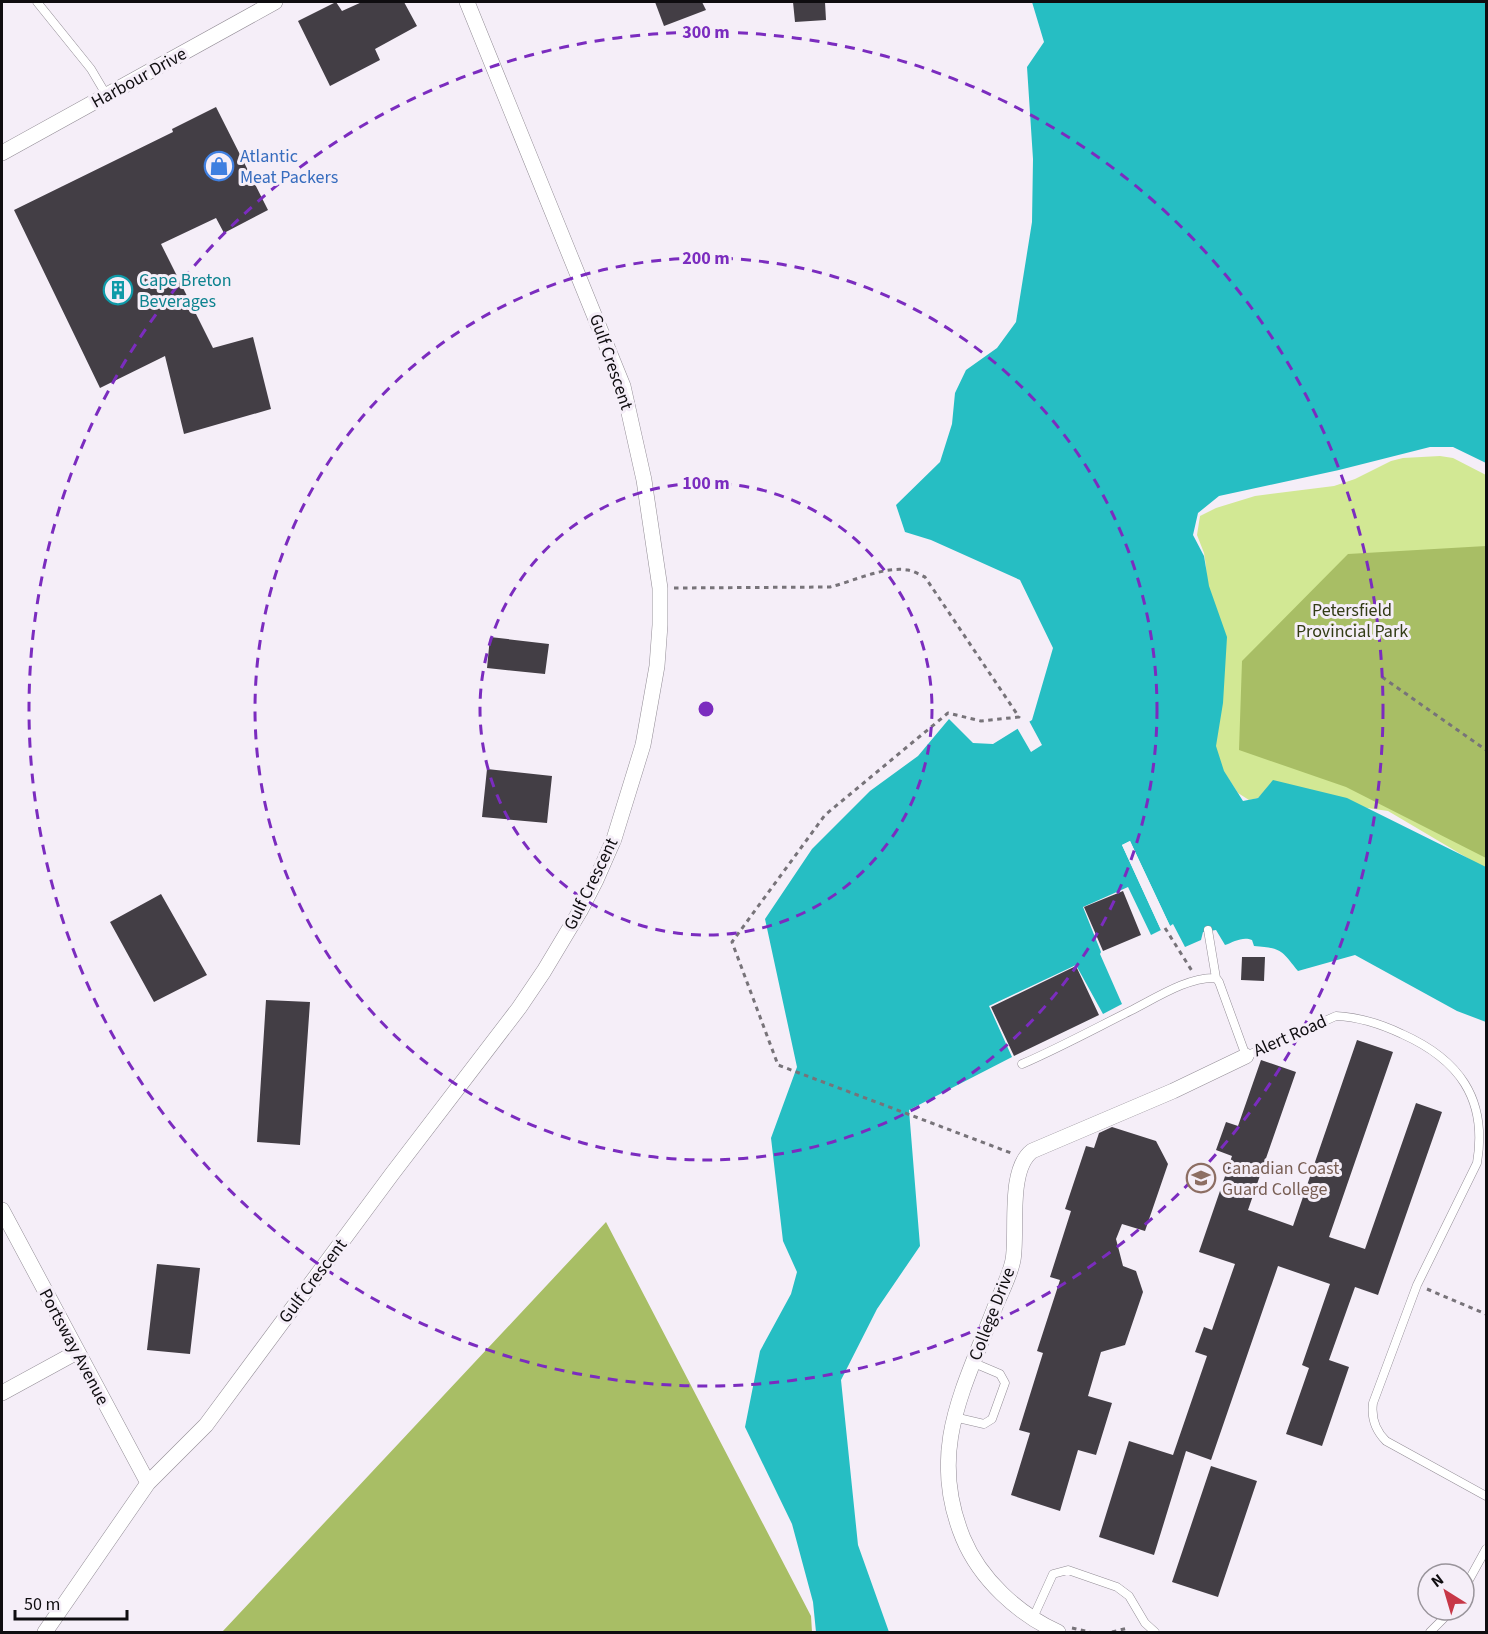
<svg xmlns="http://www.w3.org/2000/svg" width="1488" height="1634" font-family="'Source Sans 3',sans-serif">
<rect width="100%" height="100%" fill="#f5eef8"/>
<path fill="#d2e894" d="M1440,456L1453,458L1486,475V869L1388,811L1340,804L1272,783L1258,798L1249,800L1238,793L1214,757L1206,566L1204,553L1197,535L1200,516L1216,508L1255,496L1334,486L1355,479L1391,461L1403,458Z"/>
<path fill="#a8be65" d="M1486,546V858L1346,787L1239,750L1242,661L1348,554Z
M606,1222L811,1616L812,1632H222Z"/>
<path fill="#26bec3" d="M1032,2H1486V463L1453,447H1430L1339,470L1219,496L1198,513L1193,535L1204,556L1209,586L1227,637L1223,703L1216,746L1224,771L1243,801L1258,798L1273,780L1347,798L1486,867V1022L1457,1011L1355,955L1298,971C1281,950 1282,948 1254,946L1252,940C1243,936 1233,942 1225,945L1216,930L1203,932L1201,940L1185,947L1173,924L1170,926L1130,841L1122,845L1161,930L1151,935L1128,887L1083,907L1101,952L1100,954L1122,1004L1103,1014L1076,965L989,1006L1012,1057L909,1110L920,1246L877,1309L841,1380L858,1545L889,1632H816L813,1602L792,1524L745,1427L760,1351L791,1294L797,1272L783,1241L771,1138L797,1067L765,919L812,849L870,791L918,756L949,719L973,743L993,744L1032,720L1053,648L1020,580L931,540L905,532L896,505L940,462L952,424L955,393L966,370L997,348L1016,322L1032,222L1033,159L1027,67L1044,42Z"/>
<path fill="#f5eef8" d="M1028,719L1042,745L1031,752L1016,726Z
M1130,841L1170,926L1167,927L1128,845L1125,846L1164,928L1161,930L1122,845Z"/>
<path fill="#433e45" d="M336,2L342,11L362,2H404L417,26L375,49L380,60L330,86L298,21Z
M655,2H702L706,10L664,26Z
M793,2H825L826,20L795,22Z
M216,107L268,210L224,233L216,218L161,244L213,348L253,337L271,409L184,434L165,356L100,388L14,210L173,132L172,129Z
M490,637L549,644L545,674L487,668Z
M487,769L552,776L547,823L482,817Z
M1123,891L1141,935L1103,951L1084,907Z
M161,894L207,975L154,1002L110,922Z
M1242,957H1265L1264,981L1241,980Z
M1076,966L1099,1015L1014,1056L991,1007Z
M266,1000L310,1002L300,1145L257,1142Z
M1357,1040L1393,1052L1329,1237L1365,1249L1416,1103L1442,1112L1378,1295L1355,1287L1329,1360L1349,1367L1322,1446L1286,1434L1309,1368L1302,1365L1330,1284L1278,1266L1211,1460L1186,1451L1154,1555L1099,1537L1129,1441L1173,1455L1207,1356L1195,1352L1204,1327L1212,1330L1235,1264L1199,1252L1232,1156L1216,1150L1226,1122L1238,1126L1261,1060L1296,1072L1248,1210L1293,1226Z
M1112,1127L1156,1141L1168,1164L1145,1231L1122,1224L1116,1239L1123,1266L1136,1271L1143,1292L1125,1345L1101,1352L1088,1396L1112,1403L1096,1455L1078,1450L1060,1511L1011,1495L1030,1433L1019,1430L1043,1353L1037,1351L1060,1280L1050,1277L1071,1211L1065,1209L1086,1146L1094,1148L1099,1133Z
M157,1264L200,1268L190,1354L147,1350Z
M1211,1466L1257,1481L1218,1597L1172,1582Z"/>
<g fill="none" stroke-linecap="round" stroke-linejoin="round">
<g stroke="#938d96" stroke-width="9">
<path id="lane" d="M37,2L91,69L107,96
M1208,930L1216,978
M1022,1064C1059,1048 1094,1029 1130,1011C1154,999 1189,976 1216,978L1219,982L1246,1056L1336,1016C1358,1017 1381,1024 1402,1034C1458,1059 1488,1098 1477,1163L1417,1285L1373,1403C1371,1418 1375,1430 1386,1441L1486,1496
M954,1417L984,1424L992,1419L1005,1383L1000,1374L974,1363
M1464,1589L1486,1549
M1033,1618L1053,1574L1068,1570L1117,1587L1129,1596L1145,1623L1155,1632
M1430,1632L1452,1610"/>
</g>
<g stroke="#938d96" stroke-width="16">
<path id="street" d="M2,153L275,2
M2,1210L148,1483
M2,1393L77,1352
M45,1632L148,1483L206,1425L392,1174L519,1008L544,971L580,911L596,880L614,839L643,745L657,666L660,625V588L644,480L623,386L467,2
M1058,1632C1018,1614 980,1579 963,1538C927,1450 964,1389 995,1307C1001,1292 1010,1276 1013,1260C1018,1233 1007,1170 1032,1151L1173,1091L1246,1056"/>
</g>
<path stroke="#777379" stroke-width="3" stroke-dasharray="4.5 4.5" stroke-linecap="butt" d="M674,588L830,587C854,581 884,566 908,570C914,571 920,575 925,577L1019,717L981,721L948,713L825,815L732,942L778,1065L1011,1153
M1382,677L1486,750
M1165,928L1192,971
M1427,1289L1486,1314
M1072,1628L1090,1632
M1112,1632L1128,1628"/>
<use href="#lane" stroke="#fff" stroke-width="8"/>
<use href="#street" stroke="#fff" stroke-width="15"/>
</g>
<g fill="none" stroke="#7b2cbf" stroke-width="3" stroke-dasharray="10 8">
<circle cx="706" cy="709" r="226"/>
<circle cx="706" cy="709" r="451"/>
<circle cx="706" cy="709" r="677"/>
</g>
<defs>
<g id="shop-ring" transform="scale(1.5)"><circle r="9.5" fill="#f5eef8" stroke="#3f7fe0" stroke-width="1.5"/><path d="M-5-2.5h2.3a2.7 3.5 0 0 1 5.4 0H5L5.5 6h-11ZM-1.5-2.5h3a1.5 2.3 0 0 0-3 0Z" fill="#3f7fe0"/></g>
<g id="building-ring" transform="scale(1.5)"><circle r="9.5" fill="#f5eef8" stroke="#0f9aa8" stroke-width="1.5"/><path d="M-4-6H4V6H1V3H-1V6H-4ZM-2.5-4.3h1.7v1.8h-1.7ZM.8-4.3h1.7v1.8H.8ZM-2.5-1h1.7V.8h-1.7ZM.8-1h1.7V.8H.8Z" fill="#0f9aa8"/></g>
<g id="university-ring" transform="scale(1.5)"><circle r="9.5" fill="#f5eef8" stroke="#8d6e63" stroke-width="1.5"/><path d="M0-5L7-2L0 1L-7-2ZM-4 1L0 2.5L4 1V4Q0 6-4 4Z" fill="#8d6e63"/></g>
</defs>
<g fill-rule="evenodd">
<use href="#shop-ring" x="219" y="166"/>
<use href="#building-ring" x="118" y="290"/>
<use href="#university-ring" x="1201" y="1178"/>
</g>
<g text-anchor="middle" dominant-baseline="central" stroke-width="6" stroke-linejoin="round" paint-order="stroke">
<g font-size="18" fill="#0f0d10" stroke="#f5eef8">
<text transform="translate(139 78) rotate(-29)">Harbour Drive</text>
<text transform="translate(611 362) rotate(71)">Gulf Crescent</text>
<text transform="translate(591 884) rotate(-64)">Gulf Crescent</text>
<text transform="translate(1290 1036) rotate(-24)">Alert Road</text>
<text transform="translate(313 1281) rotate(-53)">Gulf Crescent</text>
<text transform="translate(992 1314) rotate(-69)">College Drive</text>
<text transform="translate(74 1347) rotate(62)">Portsway Avenue</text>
</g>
<g font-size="18" fill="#366cbe" stroke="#f5eef8" text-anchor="start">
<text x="240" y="156">Atlantic<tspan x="240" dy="21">Meat Packers</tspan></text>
</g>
<g font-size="18" fill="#0d838f" stroke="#f5eef8" text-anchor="start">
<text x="139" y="280">Cape Breton<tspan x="139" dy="21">Beverages</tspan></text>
</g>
<g font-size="18" fill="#333c16" stroke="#f5eef8">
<text x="1352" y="610">Petersfield<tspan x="1352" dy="21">Provincial Park</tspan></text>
</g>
<g font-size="18" fill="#785e54" stroke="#f5eef8" text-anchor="start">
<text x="1222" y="1168">Canadian Coast<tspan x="1222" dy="21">Guard College</tspan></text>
</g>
</g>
<circle cx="706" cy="709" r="9" fill="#7b2cbf" stroke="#f5eef8" stroke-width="3"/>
<g font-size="18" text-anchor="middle" font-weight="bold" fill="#7b2cbf" stroke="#f5eef8" stroke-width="6" stroke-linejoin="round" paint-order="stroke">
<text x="706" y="38">300 m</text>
<text x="706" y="264">200 m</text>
<text x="706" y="489">100 m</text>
</g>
<rect width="1488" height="1634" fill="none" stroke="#0f0d10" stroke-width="6"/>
<g transform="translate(1446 1592) rotate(323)"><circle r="28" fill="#f5eef8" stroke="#99949b" stroke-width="1.5"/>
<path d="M0-4.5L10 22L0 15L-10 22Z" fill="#c73747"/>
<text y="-9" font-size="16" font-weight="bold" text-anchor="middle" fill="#0f0d10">N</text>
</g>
<path d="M15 1610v9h112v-9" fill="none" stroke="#0f0d10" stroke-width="3"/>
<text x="24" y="1610" font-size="18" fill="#0f0d10" stroke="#f5eef8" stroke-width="4.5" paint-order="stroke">50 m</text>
</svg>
